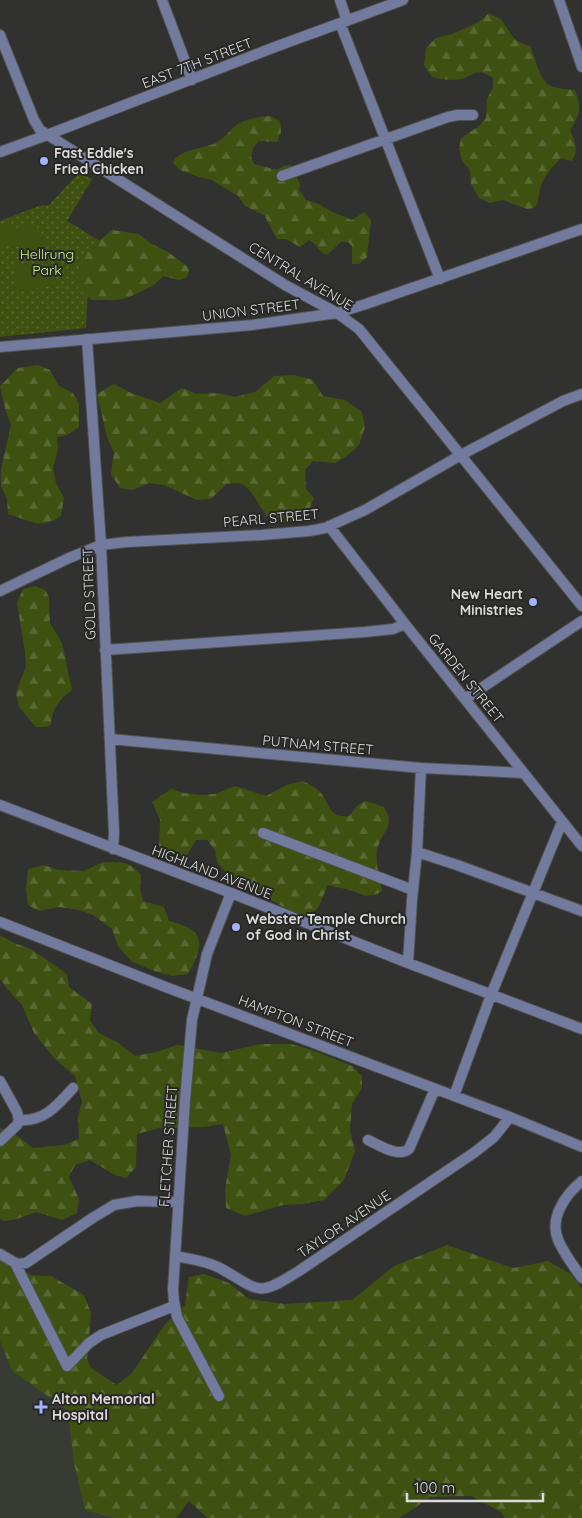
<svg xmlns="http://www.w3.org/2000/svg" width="582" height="1518" font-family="Quicksand,sans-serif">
<defs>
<pattern id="grass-dots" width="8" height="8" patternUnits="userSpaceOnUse" patternTransform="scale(1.25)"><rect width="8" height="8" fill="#3e5111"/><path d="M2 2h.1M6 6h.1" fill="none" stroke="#596933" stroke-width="1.8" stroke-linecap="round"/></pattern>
<pattern id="forest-firs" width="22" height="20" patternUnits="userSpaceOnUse" patternTransform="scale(1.25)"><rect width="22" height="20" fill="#3e5111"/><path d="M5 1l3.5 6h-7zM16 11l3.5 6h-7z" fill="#596933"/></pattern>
</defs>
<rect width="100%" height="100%" fill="#31322f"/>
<path fill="#383b33" d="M0,1341L12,1371H56L146,1518H0Z"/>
<path fill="url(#grass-dots)" d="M79,173L92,179L67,221L102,242L88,283L86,328L0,337V221L39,206L49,205Z"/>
<path fill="url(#forest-firs)" d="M489,13C492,15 497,17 500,19C512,31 509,41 530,46C536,58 539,84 554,87C561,89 568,89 575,90C582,108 580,114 570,130C575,142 579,149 572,161L561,158C551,168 542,178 539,193C538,199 539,202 534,208L527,209L503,200L490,203L479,198L471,184L470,170L462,161L459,149L461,138L479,126L486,118L487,99L493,87V78C475,66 475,76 460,79C451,81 440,79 432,77L424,65L426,48L436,38L452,34L468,27L480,21Z
M270,116L280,121L281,132L277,142L259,141L253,148L251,157L254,164L277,170L283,166L291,165L300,184L299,190L306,200L319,204L330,211L352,220L364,212L371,220L367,257L359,264H352V246L348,242H341L327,255C319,252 317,244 309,240L300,247L286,239H277L264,215L245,206L238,196L212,180L196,176L180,170L173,163C176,150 206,148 216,143C226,138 231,127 240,123C249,118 260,117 270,116Z
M112,230L139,234L150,243L168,252L188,267L189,272L186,278L179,280L163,276L154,285L146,289L127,298L116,300H92L79,290L76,282L85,253Z
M38,365L50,370L59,386L73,393L79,404V427L67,435L57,437L58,449L53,468L56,483L64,498L61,516C39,530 31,521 8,514L7,499L1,486V469L11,425L5,408L0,386L18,368Z
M294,375L313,380L323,396L345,400L362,412L365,427L359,445L348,455L335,463L313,461L305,470L306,489L314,498L305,519C296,521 286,523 277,521C258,517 257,487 238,483C234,483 229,484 226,484L211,499L197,500L164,485L149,483L133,490L120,488L111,474L114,453L107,437L97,394L114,384L131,393L160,403L182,388L197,394L218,393L235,397L255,392L274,376Z
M35,586L45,590L49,597L50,623L62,643L72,690C60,699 52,708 51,724L48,727H36L19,707L16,693L26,666L25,652L17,603L23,589Z
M303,781C308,784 316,787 320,792C331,804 327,818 349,816L358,805L366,801L384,807C397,828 380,831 377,851C375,863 380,879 382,891L377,894L366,896L350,890L328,885L318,908L307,916L289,910L251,889L235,883L217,862L215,850L207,840H196L187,855H175L159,846L160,819L152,802L171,789L184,793L201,795L215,794L235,786L266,796L287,785Z
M103,862C121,863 129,860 141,875L140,888L143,901L164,907L169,921C206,930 205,943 188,974L172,976L154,971L131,961L118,946L112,929L93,915L80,910L59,907L39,911L28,905L26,889L28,869L44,865L58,870L84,871Z
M0,935L14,943L31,949L67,974L69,987L92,1004L90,1021L99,1033L117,1042L135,1056L156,1052L177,1045L221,1053L260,1044H291L312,1050L352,1066L362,1076V1088L352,1104L350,1131L355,1151L344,1180L324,1200L303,1204L283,1205L245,1216L226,1208L225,1189L231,1155L223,1124L204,1127L159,1128L137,1134L136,1167L126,1178L115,1175L90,1160L75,1165L69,1177L79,1199L77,1213L62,1220L36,1212L17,1219L4,1221L0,1218V1128L16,1135L33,1148L64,1145L79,1139L78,1116L82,1102L75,1076L55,1059L34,1033L22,1005L8,990L0,979Z
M447,1245L513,1268L548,1261L571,1274L582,1289V1518H505L501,1512L471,1496L431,1497L399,1518H207L189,1501L176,1518H114L85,1510L74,1463L68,1410L12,1371L0,1341V1258L31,1275L51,1276L84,1295L91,1313L87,1359L91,1368L117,1385L132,1373L165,1324L185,1305L189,1277L204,1274L229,1283L249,1299L285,1304L352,1300L394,1266Z"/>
<path fill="#3e5111" d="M35,223L47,247L31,255L28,250L21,251L19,246L11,248L6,243L0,246V228L7,225L11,230L19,227L21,230Z
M51,261L54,286L16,290L13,266Z"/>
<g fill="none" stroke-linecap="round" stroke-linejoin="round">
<g stroke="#50514e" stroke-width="12">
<path id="minor" d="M162,0L192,80
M340,0L347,21
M559,0L582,67
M340,23L440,279
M47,135L275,47L403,0
M282,176L448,117L458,115H473
M87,339L101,545L114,833L113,849
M329,526L405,624L582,846
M0,591L69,558L101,545L127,542L262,535L309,531L325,528L365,510L461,455L563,401L582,394
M105,650L365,632L393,629L405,624
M465,699L582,621
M110,739L421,768L523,773
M0,805L231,893L408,963L582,1029
M263,833L413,890
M417,852L457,865L582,911
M0,922L163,986L510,1117L582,1147
M408,963L412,900L417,852L421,768
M0,1081L17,1112L19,1120
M454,1096L491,995L562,822
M19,1120C44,1122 58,1105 73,1088
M368,1140C379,1145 398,1158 409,1149L435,1089
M0,1141L17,1125L19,1120
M582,1181C565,1195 548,1219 559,1242C565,1255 574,1267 582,1278
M0,1254L17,1264L26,1263L91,1219L114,1205L137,1201L178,1202
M175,1256C190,1259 207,1261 220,1268C261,1291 256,1298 299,1271L475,1152L494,1137L510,1117
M15,1263L67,1366L89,1343L101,1335L174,1306
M219,1396L177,1317L174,1301L173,1290L185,1100L192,1020L207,954L231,893"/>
</g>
<g stroke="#50514e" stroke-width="12">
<path id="tertiary" d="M0,35L34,120L40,130L285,285L337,313L359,329L582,606
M0,152L47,135
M0,347L252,325L337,313L366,304L582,229"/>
</g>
<use href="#minor" stroke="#727b9e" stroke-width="10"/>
<use href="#tertiary" stroke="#727b9e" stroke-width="10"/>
</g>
<g fill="#a1b3fd" stroke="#272826" stroke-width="2">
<circle cx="44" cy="161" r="5"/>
<circle cx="533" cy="602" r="5"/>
<circle cx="236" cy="927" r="5"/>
<path d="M38.5 1399.5h5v5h5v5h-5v5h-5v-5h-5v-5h5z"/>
</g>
<g text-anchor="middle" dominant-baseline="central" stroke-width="4" stroke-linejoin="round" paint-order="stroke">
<g font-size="14" fill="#dbdcda" stroke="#272826">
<text transform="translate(197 63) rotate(-21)">EAST 7TH STREET</text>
<text transform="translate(301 276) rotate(31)">CENTRAL AVENUE</text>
<text transform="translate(251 310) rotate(-7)">UNION STREET</text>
<text transform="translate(271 518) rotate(-5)">PEARL STREET</text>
<text transform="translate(89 594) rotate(-92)">GOLD STREET</text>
<text transform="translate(466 678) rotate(51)">GARDEN STREET</text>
<text transform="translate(318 745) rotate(5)">PUTNAM STREET</text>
<text transform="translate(212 872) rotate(21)">HIGHLAND AVENUE</text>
<text transform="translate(296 1021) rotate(21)">HAMPTON STREET</text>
<text transform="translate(168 1146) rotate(-86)">FLETCHER STREET</text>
<text transform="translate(344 1224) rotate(-34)">TAYLOR AVENUE</text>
</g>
<g font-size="14" font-weight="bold" fill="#dbdcda" stroke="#272826" text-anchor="start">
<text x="54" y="153">Fast Eddie's<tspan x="54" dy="16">Fried Chicken</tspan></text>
<text x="523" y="594" text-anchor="end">New Heart<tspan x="523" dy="16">Ministries</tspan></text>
<text x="246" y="919">Webster Temple Church<tspan x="246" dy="16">of God in Christ</tspan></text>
<text x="52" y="1399">Alton Memorial<tspan x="52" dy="16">Hospital</tspan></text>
</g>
<g font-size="14" fill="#c9f17c" stroke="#272826">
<text x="47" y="254">Hellrung<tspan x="47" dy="16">Park</tspan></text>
</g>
</g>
<path d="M407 1493v8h136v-8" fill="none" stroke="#dbdcda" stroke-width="2.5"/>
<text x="414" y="1493" font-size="15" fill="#dbdcda" stroke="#272826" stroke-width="4" paint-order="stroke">100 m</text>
</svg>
